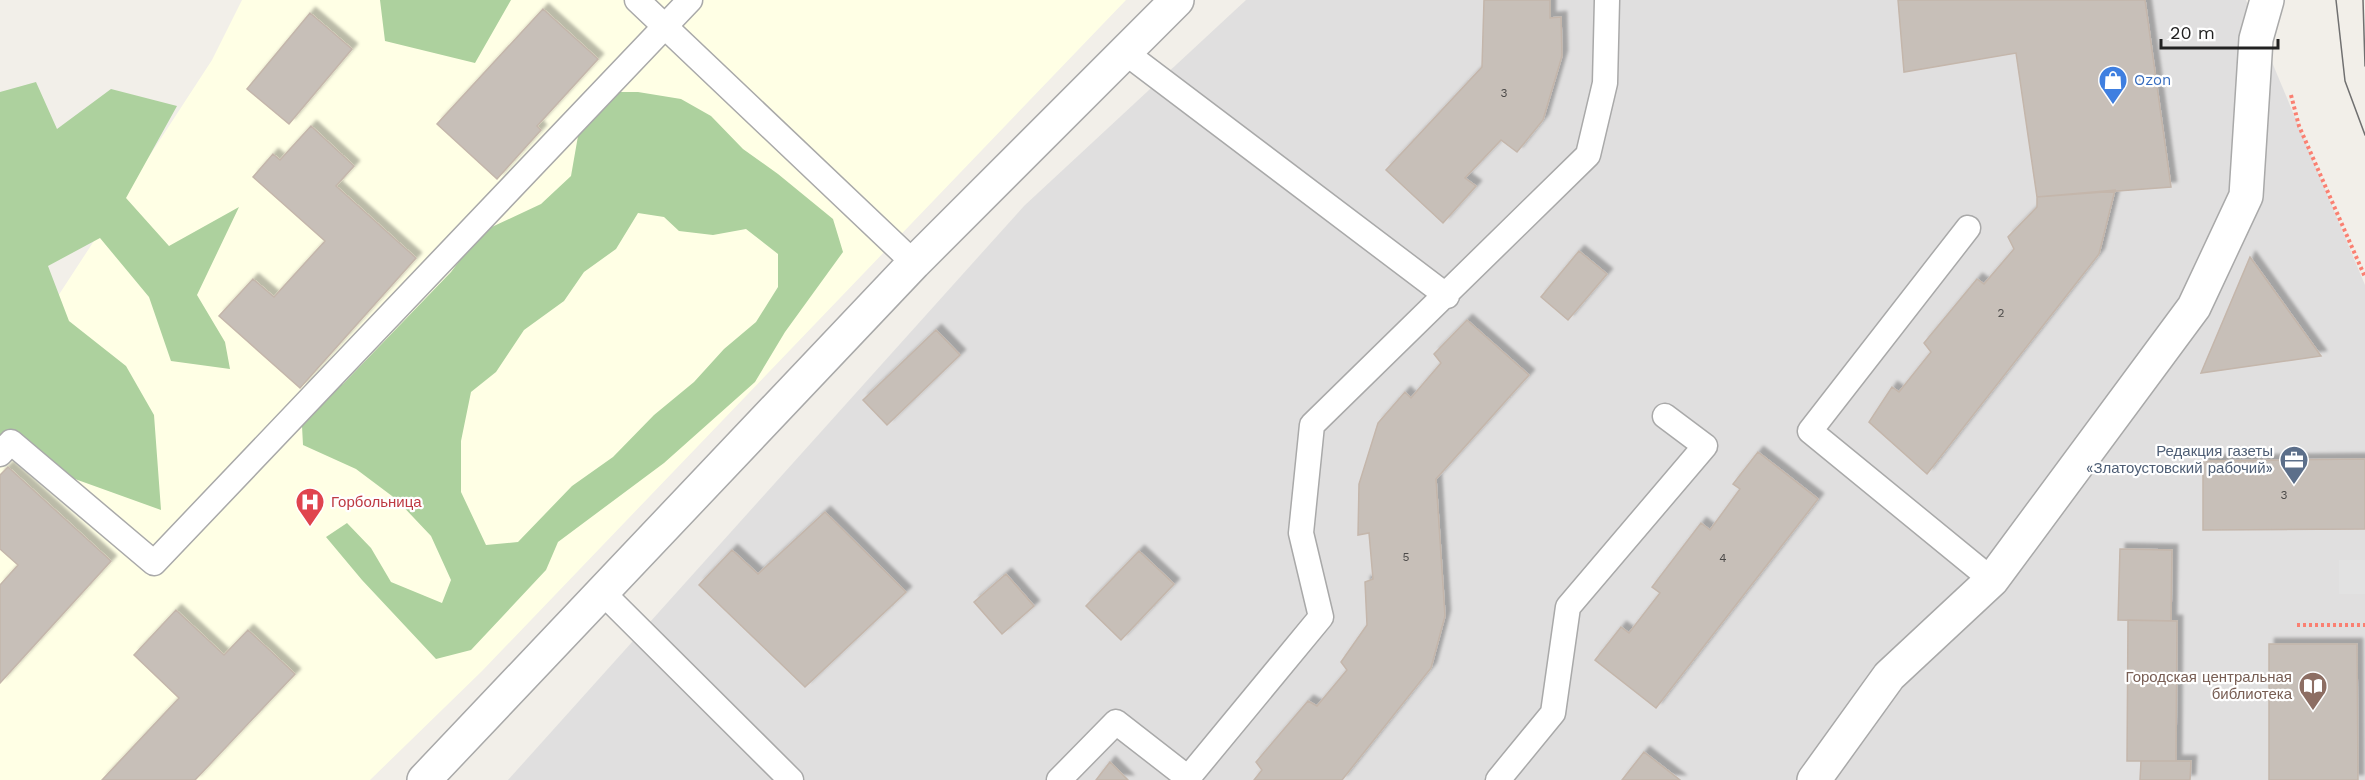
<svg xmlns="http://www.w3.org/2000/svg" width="2365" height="780" font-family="'Work Sans',sans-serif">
<defs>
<filter id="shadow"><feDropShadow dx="5.5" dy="-5.5" stdDeviation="1.5" flood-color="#0004"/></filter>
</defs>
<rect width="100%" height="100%" fill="#f2efe9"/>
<path fill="#e0dfdf" d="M1246,0H2246L2365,285V780H508L1024,206Z"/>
<path fill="#ffffe5" d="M242,0H1126L482,671L370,780H0V385L212,60Z"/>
<path fill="#add19e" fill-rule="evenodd" d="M380,0H511L475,63L385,41Z
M36,82L57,129L111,89L177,106L126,198L169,246L239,207L197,295L225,342L230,369L171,361L149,297L100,238L48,266L69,321L126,366L154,415L161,510L0,452V92Z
M609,92H638L681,99L711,116L743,149L778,174L833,219L843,252L785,332L755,382L664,463L558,542L546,570L471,650L436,659L362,580L326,537L347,523L371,548L391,582L442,603L451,580L431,536L396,499L356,469L303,445L301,407L343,384L451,272L481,232L541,204L571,176L578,136ZM638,213L664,217L679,231L713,235L746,229L778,254V287L756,322L724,349L694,382L654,415L613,457L572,486L518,542L486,545L461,492V441L471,392L496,372L524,330L564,301L584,272L616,249Z"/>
<path fill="#e2e2e2" d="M2339,560H2365V594H2339Z"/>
<path fill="#c7bfb8" stroke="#c4b6ab" stroke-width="1.5" filter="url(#shadow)" d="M1484,0H1550V18L1561,17L1562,56L1543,120L1517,152L1501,140L1465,178L1476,186L1443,223L1386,170L1482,67Z
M1898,0H2145L2171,187L2037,197L2016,53L1904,72Z
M543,9L598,59L537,126L541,130L497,179L437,124Z
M310,13L352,49L289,124L247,89Z
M311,126L354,166L336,186L416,258L300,388L219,316L253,279L274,297L325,241L253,177L273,154L280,160Z
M2115,190L2099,254L1927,474L1869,422L1892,387L1899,392L1931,352L1924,343L1977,279L1984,284L2014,249L2008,237L2037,207V197Z
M1579,251L1607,274L1568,320L1541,297Z
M2250,257L2321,356L2201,373Z
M1467,320L1529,375L1436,479L1445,616L1431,668L1342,780H1254L1262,770L1256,762L1308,701L1317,706L1347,670L1341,662L1367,625L1365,582L1373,579L1369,533L1358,535L1359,484L1378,423L1405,392L1411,398L1441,363L1434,354Z
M936,330L960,355L887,425L863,400Z
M1758,452L1818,499L1656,708L1595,660L1621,627L1629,633L1660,593L1652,587L1701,523L1710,530L1740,489L1733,484Z
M2365,459V529L2203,530V461Z
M8,467L111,561L0,683V585L18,565L0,549V475Z
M825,512L906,592L805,687L699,585L732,550L758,574Z
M2120,549L2172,550L2171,621L2118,620Z
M1139,551L1174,584L1121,640L1086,606Z
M1006,574L1034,606L1002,634L974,602Z
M176,610L224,655L248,630L295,674L195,780H102L179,698L134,655Z
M2128,620L2177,621L2176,761H2127Z
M2269,644H2357L2358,780H2269Z
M1644,752L1680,780H1622Z
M2141,761H2191L2190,780H2140Z
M1110,762L1128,780H1096Z"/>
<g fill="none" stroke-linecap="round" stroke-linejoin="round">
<g stroke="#a9a9a9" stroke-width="27">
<path id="service" d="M637,0L914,263
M1126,53L1447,296
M1968,228L1810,431L1992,580
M0,454L11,442L154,563L690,0
M602,592L791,780
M1059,780L1116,722L1188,778L1321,617L1301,533L1312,425L1588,155L1605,83L1607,0
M1498,780L1553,713L1568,607L1705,446L1665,416"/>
</g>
<g stroke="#a9a9a9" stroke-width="36">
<path id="minor" d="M424,780L914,263L1177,0
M1814,780L1889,676L1992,580L2194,307L2246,196L2256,39L2267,0"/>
</g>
<path stroke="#fa8072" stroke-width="4" stroke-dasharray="3 3" stroke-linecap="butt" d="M2291,95L2299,126L2365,277
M2297,625H2365"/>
<use href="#service" stroke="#fff" stroke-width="24"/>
<use href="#minor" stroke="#fff" stroke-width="33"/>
<path stroke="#707070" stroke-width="1.5" d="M2336,0L2345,81L2365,135
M2363,0L2365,66"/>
</g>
<defs>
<g id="shop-pin" transform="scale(1.5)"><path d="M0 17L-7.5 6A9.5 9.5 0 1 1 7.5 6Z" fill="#3f7fe0" stroke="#fff"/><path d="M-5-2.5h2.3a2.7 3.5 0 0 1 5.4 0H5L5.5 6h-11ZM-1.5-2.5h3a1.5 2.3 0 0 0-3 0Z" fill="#fff"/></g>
<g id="office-pin" transform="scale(1.5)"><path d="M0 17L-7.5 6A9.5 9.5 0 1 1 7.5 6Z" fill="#5c6f8a" stroke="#fff"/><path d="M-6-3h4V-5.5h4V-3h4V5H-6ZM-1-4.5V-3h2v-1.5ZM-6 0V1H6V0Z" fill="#fff"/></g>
<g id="hospital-pin" transform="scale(1.5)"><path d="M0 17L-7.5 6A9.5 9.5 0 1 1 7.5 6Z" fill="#e0444e" stroke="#fff"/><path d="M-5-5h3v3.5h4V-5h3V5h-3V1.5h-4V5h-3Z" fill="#fff"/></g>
<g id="library-pin" transform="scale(1.5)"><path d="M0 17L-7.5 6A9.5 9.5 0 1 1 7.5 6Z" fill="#8d6e63" stroke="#fff"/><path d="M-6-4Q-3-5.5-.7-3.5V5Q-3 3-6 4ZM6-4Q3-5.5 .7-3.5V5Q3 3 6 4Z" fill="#fff"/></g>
</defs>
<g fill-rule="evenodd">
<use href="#shop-pin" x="2113" y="80"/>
<use href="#office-pin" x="2294" y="460"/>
<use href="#hospital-pin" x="310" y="502"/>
<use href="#library-pin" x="2313" y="686"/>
</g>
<g text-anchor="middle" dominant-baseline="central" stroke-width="4.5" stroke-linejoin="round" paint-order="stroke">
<g font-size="12" fill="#4b4948">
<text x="1504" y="93">3</text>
<text x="2001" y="313">2</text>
<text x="2284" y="495">3</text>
<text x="1406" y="557">5</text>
<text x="1723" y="558">4</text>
</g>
<g font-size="15" fill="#366cbe" stroke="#fff" text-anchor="start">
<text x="2134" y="80">Ozon</text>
</g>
<g font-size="15" fill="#4e5e75" stroke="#fff" text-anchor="end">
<text x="2273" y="451">Редакция газеты<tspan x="2273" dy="17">«Златоустовский рабочий»</tspan></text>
</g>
<g font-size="15" fill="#be3a42" stroke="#fff" text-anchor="start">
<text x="331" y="502">Горбольница</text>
</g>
<g font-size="15" fill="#785e54" stroke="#fff" text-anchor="end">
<text x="2292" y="677">Городская центральная<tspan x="2292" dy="17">библиотека</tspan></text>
</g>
</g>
<path d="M2161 39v9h117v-9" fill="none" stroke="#222222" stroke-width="3"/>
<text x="2170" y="39" font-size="18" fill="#222222" stroke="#ffffff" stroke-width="4.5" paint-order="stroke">20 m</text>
</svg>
